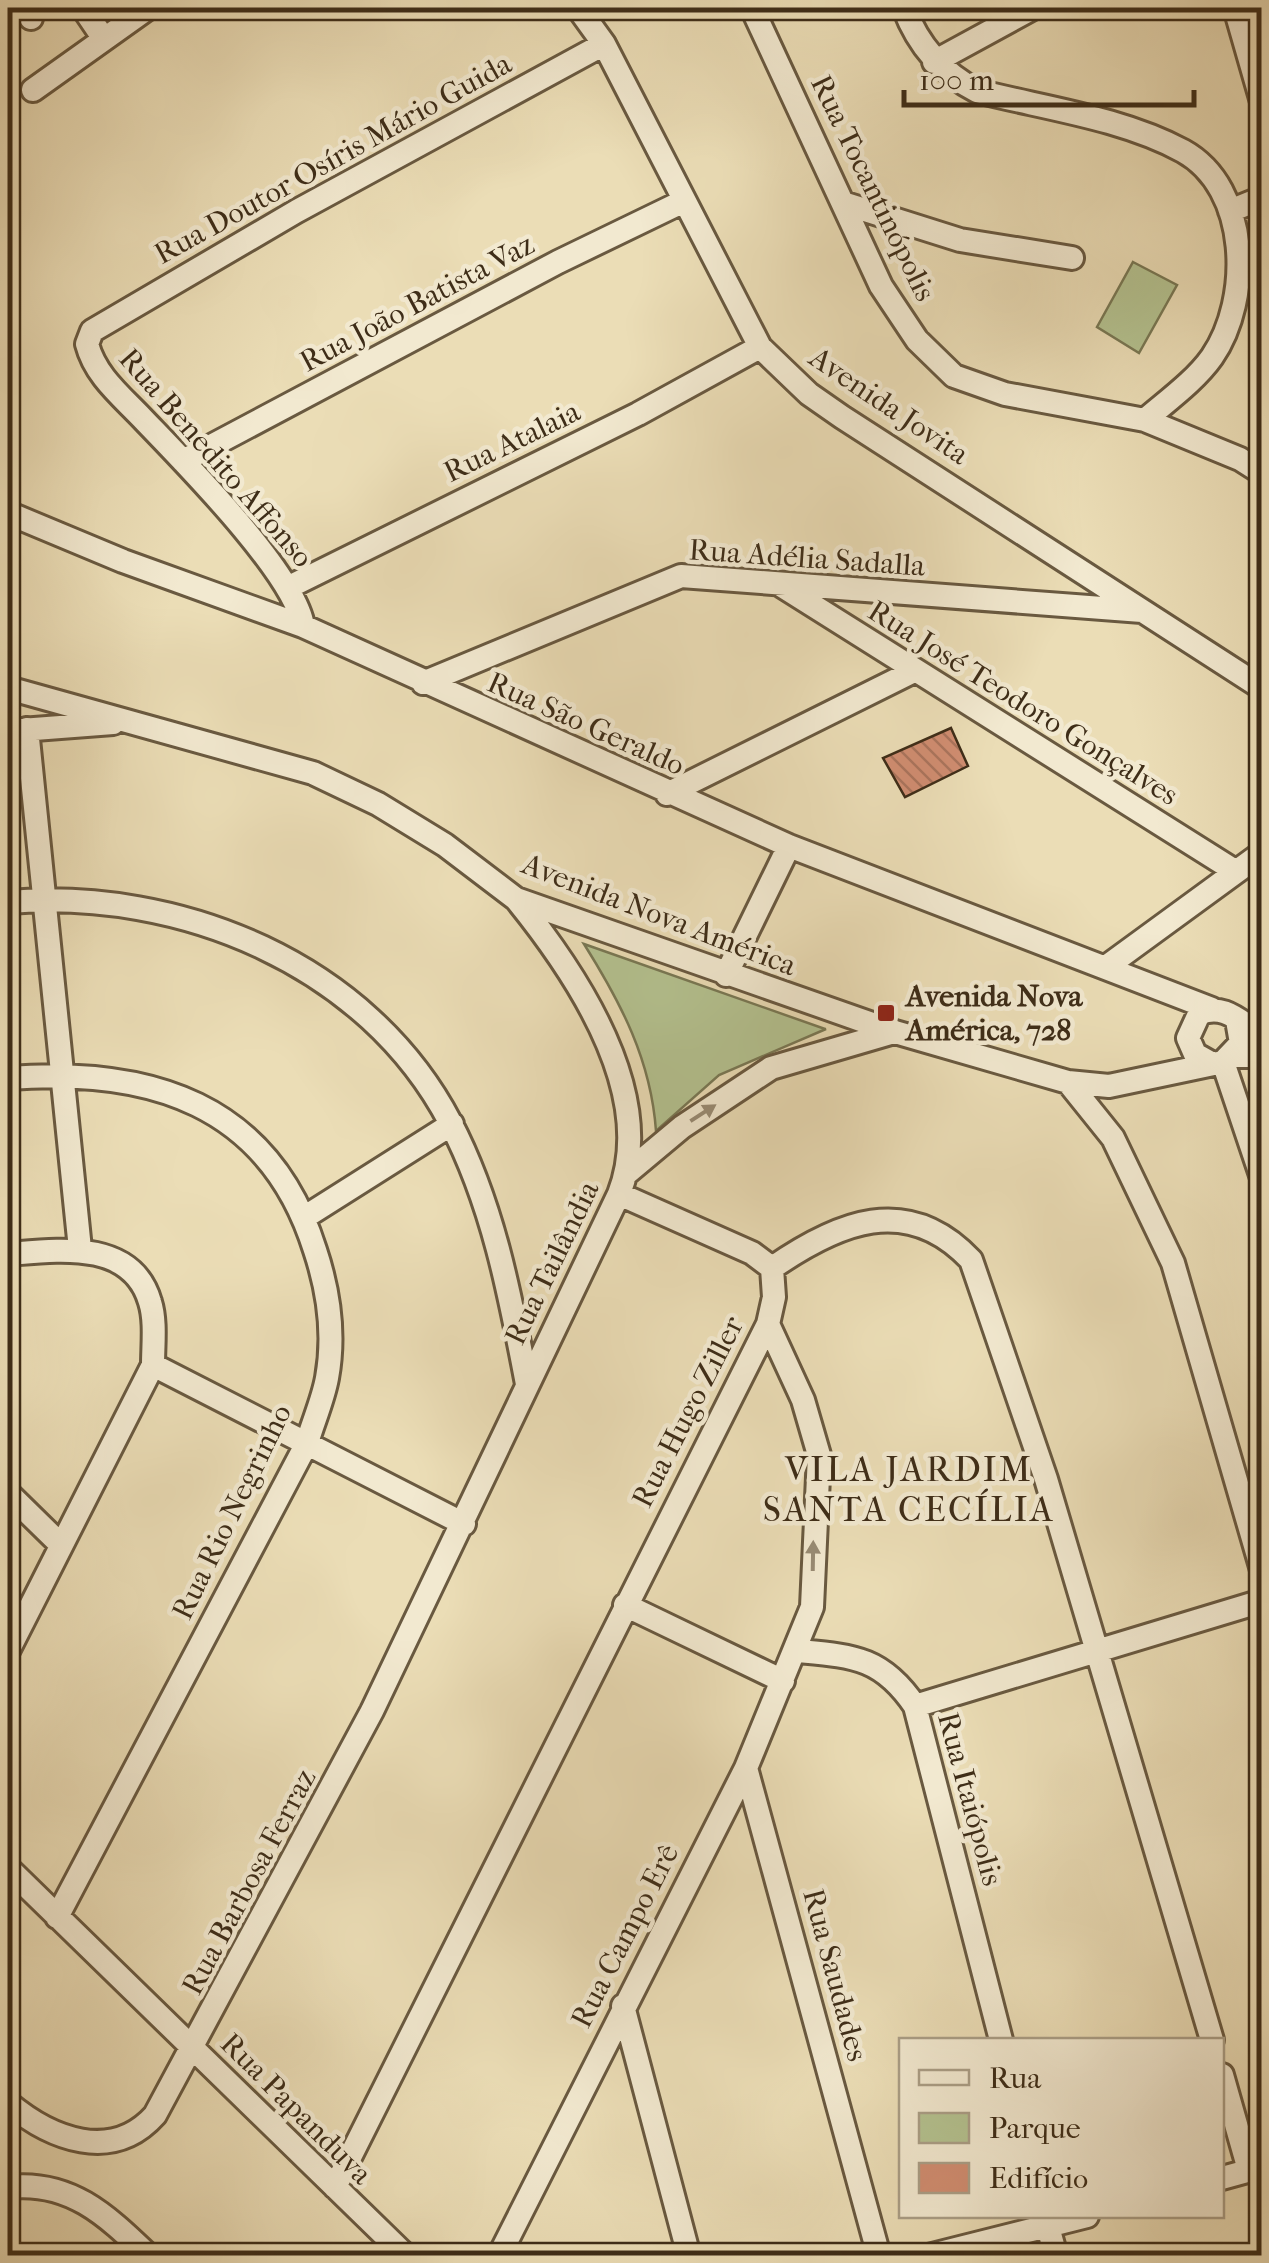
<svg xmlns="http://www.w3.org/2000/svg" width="1269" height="2263" font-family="'IM FELL French Canon',serif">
<defs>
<pattern id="building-back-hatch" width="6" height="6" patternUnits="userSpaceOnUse" patternTransform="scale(2.5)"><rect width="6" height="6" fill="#d08d71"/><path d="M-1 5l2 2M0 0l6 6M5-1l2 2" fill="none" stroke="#aa745c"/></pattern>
</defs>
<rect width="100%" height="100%" fill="#ebddb6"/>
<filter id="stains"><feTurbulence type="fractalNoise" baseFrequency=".002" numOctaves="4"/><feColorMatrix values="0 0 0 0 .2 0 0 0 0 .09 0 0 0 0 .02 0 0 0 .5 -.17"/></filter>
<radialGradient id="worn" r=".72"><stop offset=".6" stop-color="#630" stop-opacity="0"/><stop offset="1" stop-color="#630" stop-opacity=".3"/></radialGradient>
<path fill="#b4c290" stroke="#797854" stroke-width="2.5" d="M1133,262L1177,285L1139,353L1097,327Z
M584,944L825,1029H826L719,1075L656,1131C651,1060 621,1003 584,944Z"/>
<path fill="url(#building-back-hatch)" stroke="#3e2d18" stroke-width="2.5" d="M951,728L968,766L905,797L883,758Z"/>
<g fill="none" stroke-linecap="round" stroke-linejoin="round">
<g stroke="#695940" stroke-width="28">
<path id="minor" d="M25,8L31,18
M83,8L104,39
M578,8L604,44L760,347L809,394L842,417L1262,688
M752,8L881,286L917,340L954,376L1005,394L1145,420C1167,401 1195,381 1212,357C1252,299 1250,188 1183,151C1122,118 1044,108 977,91C942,73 918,45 904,8
M1235,8L1262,102
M934,62L1033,8
M33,90L148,8
M846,204L960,240L1072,258
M1230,211L1262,198
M1145,420L1240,459L1262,473
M183,461L558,262L682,202
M8,513L123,561L303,626L789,846L1212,1009
M782,586L1235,871
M289,587L638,414L760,347
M303,626C295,573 182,460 142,418C120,395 95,375 87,344L92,331L297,211L604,44
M423,683L681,576L1142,611
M8,688L313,773L378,804L445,845L516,899L895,1032L1068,1082L1109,1086L1223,1062L1241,1043L1237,1020
M27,729L80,1249
M8,731L113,723
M667,794L914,671
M8,902C181,888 367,964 450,1122C493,1204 510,1295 527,1384
M1106,967L1262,853
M726,975L789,846
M1233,1056H1262
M1223,1062L1262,1178
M1211,1063L1195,1054L1188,1038L1199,1014C1224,1002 1241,1023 1262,1035
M8,1078C149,1067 269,1103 315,1250C329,1292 335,1334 327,1378C323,1400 313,1422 307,1443L57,1917
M1068,1082L1113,1138L1173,1263L1262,1570
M627,1173L682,1127L771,1068L894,1032
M619,1194L752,1253L772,1268
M305,1217L452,1124
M8,1254C57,1250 132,1239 150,1302C156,1321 153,1345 153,1365L8,1651
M153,1365L464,1524
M8,1493L61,1545
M625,1605L783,1681
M798,1651C853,1656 882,1657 915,1706L1001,2040
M915,1706L1262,1601
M746,1768L879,2256
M8,1868L406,2256
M623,2006L689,2256
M1222,2075L1249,2170
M8,2103C51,2139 112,2163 155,2115L372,1711L619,1194C658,1094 576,973 516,899
M1222,2178L1262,2167
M8,2187C70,2180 106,2215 149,2256
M335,2187L768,1324L774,1297L772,1268C837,1223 907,1192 971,1260L1046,1479L1212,2040
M1045,2216L1056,2256
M499,2256L746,1768L812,1607L819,1455L803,1400L768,1324
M928,2256L1087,2216"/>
</g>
<use href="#minor" stroke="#f2e9d0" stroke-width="22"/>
</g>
<defs><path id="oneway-solid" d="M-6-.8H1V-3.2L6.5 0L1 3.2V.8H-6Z" transform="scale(2.5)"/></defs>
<g fill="#988b74">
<use href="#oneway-solid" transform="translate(703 1113) rotate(-33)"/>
<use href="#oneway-solid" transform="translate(813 1556) rotate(-89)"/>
</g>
<rect fill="#8f2418" stroke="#f2e9d0" stroke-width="4" x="876" y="1003" width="20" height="20" rx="5"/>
<g text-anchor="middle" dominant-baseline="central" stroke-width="9" stroke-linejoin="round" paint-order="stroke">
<g font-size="30" fill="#3e2d18" stroke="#f2e9d0">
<text transform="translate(333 159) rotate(-29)">Rua Doutor Osíris Mário Guida</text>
<text transform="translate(873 188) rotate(64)">Rua Tocantinópolis</text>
<text transform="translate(417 303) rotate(-28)">Rua João Batista Vaz</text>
<text transform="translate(889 406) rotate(34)">Avenida Jovita</text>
<text transform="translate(512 442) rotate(-26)">Rua Atalaia</text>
<text transform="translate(216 458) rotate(49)">Rua Benedito Affonso</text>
<text transform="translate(807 558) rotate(4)">Rua Adélia Sadalla</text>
<text transform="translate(1023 703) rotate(32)">Rua José Teodoro Gonçalves</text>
<text transform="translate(586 724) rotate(24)">Rua São Geraldo</text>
<text transform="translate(659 915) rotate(21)">Avenida Nova América</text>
<text transform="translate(552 1263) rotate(-64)">Rua Tailândia</text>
<text transform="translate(688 1412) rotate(-63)">Rua Hugo Ziller</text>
<text transform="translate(232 1512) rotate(-64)">Rua Rio Negrinho</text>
<text transform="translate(970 1799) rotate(75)">Rua Itaiópolis</text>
<text transform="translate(249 1882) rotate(-62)">Rua Barbosa Ferraz</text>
<text transform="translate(625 1936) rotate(-63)">Rua Campo Erê</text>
<text transform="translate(835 1975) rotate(75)">Rua Saudades</text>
<text transform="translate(296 2109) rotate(45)">Rua Papanduva</text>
</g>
<g font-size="30" font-weight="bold" fill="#3e2d18" stroke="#f2e9d0" text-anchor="start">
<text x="906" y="996">Avenida Nova<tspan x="906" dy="34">América, 728</tspan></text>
</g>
<g font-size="35" letter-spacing="2.5" fill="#3e2d18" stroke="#f2e9d0">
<text x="909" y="1469">VILA JARDIM<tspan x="909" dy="40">SANTA CECÍLIA</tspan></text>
</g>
</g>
<rect width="1269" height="2263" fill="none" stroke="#ebddb6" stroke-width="40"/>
<rect x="10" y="10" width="1249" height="2243" fill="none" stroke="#3e2d18" stroke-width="5"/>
<rect x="20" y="20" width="1229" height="2223" fill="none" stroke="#3e2d18" stroke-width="2.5"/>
<rect x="899" y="2038" width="325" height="180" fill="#f2e9d0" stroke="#aa9e86" stroke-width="2.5"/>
<rect x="919" y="2070" width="50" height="15" fill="#f2e9d0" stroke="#aa9e86" stroke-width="2.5"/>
<text x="989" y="2088" font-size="30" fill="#3e2d18">Rua</text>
<rect x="919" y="2113" width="50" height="30" fill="#b4c290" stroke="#aa9e86" stroke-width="2.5"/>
<text x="989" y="2138" font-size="30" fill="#3e2d18">Parque</text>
<rect x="919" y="2163" width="50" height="30" fill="#d08d71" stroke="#aa9e86" stroke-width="2.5"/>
<text x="989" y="2188" font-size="30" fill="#3e2d18">Edifício</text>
<path d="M904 90v15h290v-15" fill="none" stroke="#3e2d18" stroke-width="5"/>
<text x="919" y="90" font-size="30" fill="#3e2d18" stroke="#f2e9d0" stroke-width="8" paint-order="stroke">100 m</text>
<rect width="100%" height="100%" filter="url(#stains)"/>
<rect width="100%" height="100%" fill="url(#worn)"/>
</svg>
